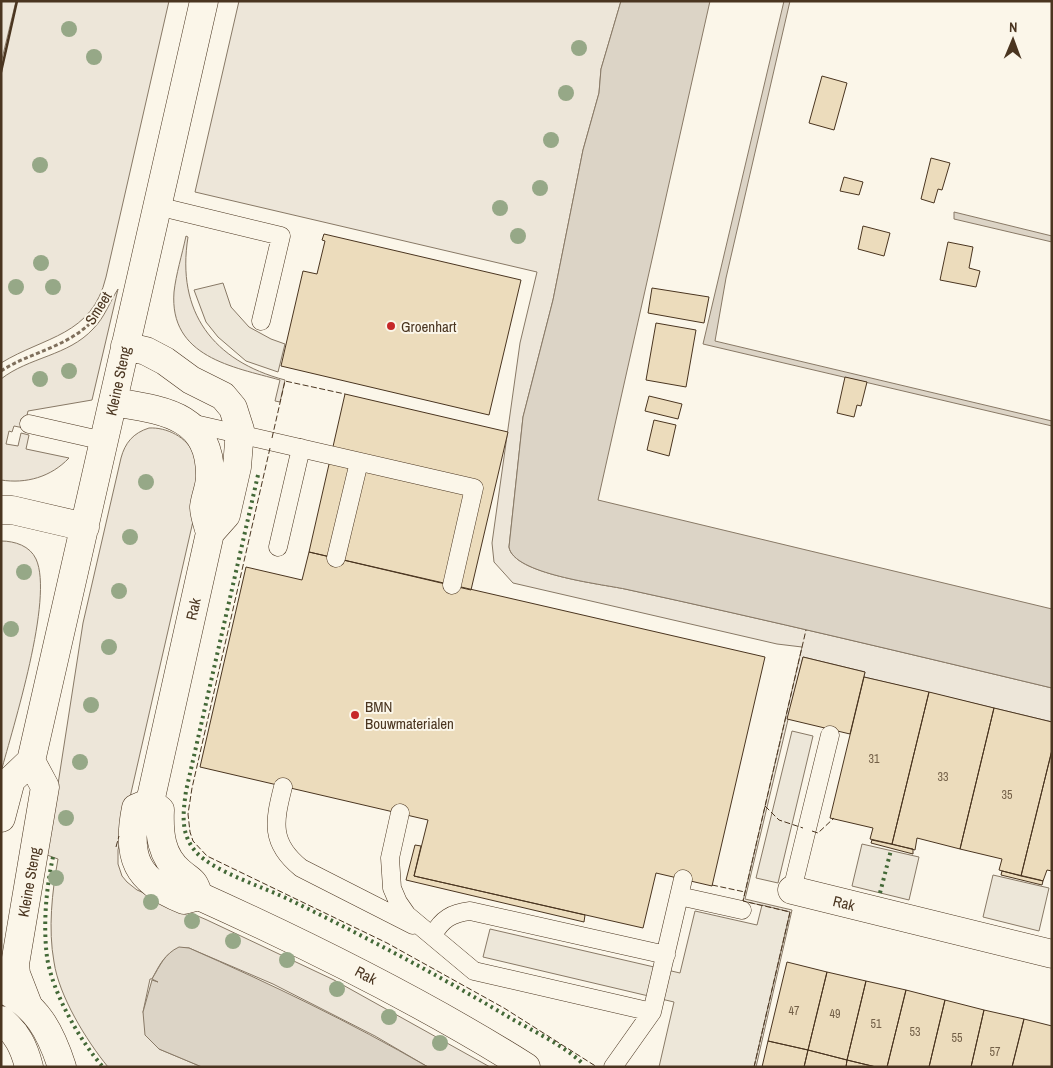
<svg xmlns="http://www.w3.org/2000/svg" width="1053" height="1068" font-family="'Archivo Narrow',sans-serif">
<rect width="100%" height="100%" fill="#fbf6e9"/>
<path fill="#ede6d9" stroke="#887966" d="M1,1H16L1,63Z
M17,1H169L106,277C92,336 45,336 1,363V72Z
M239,1H621L601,69L599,93L583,150L553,300L523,417L509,547C513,574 601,584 625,589C768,620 910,654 1052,688V722L864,677L865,672L803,657L745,899L792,910L756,1067H754L790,912L743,901L802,647L777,644L513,583L494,562L492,543L520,343L537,272L195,192Z
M186,236L188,237C176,312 213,361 285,380L280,402L275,401L280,380C233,367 169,357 174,292C176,274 182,255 186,236Z
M118,289L92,400L28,411L24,428L14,426L12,432L9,431L6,444L18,446L21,433L29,435L26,449L69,458C51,477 26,484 1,480V379C29,357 68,356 93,329C105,317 109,303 118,289Z
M149,428C166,427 188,437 194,455C198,467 198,482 199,495L118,850V864L122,876L127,882L137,890L207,920L334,980L490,1067H428L375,1036L273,984L189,948C168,947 161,962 152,979H150L143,1012L159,1049L202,1067H108C86,1040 59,996 54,962C48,929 52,892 58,859L47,855L83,623L121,458C125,443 133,433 149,428Z
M1,541C15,541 30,546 36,559C54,598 13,727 1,772Z"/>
<path fill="#ede7d9" stroke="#887966" d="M223,283L231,307L249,327L271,339L285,344L278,372L246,361L218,337L206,322L194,290Z
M792,731L813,736L778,883L756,878Z
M862,844L919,857L909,900L852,886Z
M993,875L1049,888L1039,931L983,917Z
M762,905L790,912L754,1067H659L674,1002L483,957L490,929L680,973L695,911L757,925Z"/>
<path fill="#dcd4c6" stroke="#887966" d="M621,1H710L598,500L1052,609V688C910,654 768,620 625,589C601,584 513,574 509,547L523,417L553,300L583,150L599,93L601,69Z
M784,1H790L726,278L715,341L1052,421V426L703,344Z
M954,212L1052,236V242L954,219Z
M179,947L189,948C271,984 350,1022 428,1067H202L159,1049L145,1035L143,1012L152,980L158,982L152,979C160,966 164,954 179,947Z"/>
<path fill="#ecdcbc" stroke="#4a3520" d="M822,76L847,83L834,130L809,123Z
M931,158L950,163L942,190L938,189L934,203L921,199Z
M844,177L863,182L859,195L840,191Z
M863,226L890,233L884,256L858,249Z
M324,234L521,280L489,415L281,366L303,271L317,274L325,241L322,240Z
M948,242L973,247L969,268L980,271L976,287L940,280Z
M652,288L709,297L704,323L648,313Z
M656,323L696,330L686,387L646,380Z
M845,377L867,382L861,406L857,405L854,417L837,413Z
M345,394L508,432L471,590L309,552Z
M649,396L682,404L678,419L645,411Z
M654,420L676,425L669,456L647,450Z
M309,552L765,657L712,886L656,873L643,928L414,876L428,820L200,767L246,567L302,580Z
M803,657L865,672L850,734L787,719Z
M864,677L929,692L892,844L870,839L873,828L830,818Z
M929,692L994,708L960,849L917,838L915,850L892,844Z
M994,708L1052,722V750L1021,876L999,870L1002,859L960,849Z
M1052,750V871L1047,870L1043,881L1021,876Z
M872,840L913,849V854L871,843Z
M415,845L421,846L414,876L585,915L584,922L406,880Z
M1002,871L1040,880L1043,881L1042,885L1001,875Z
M787,962L827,972L808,1050L768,1041Z
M827,972L866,981L847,1060L808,1050Z
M866,981L906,990L887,1067H876L847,1060Z
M906,990L945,1000L929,1067H887Z
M945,1000L984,1010L971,1067H929Z
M984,1010L1024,1019L1012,1067H971Z
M1024,1019L1052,1026V1067H1012Z
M768,1041L808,1050L804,1067H762Z
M808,1050L847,1060L846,1067H804Z
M847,1060L876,1067H846Z"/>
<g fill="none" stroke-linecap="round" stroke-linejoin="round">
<g stroke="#4a3520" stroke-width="19">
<path id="lane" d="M157,206L281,236L261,321
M186,422L474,488L452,585
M29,424L104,441
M278,547L301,448
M336,558L359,462
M283,787C274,822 270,843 301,868L413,925
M400,813L390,858L392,888L398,902L407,915L474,971L652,1012
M792,890L830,735
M679,896L742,910
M433,935C442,919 452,913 470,911L666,955
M613,1067L652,1012L683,879"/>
</g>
<g stroke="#4a3520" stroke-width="29">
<path id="street" d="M125,346L146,351L165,361L191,380L223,396L233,408L240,430L237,467L226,515L210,533
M113,402C161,410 211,414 210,477C210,487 205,497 204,507C204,515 208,525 210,533L150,802
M1,510H12L85,527
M150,802L136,808C126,857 136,881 184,900L199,896C312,947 421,1001 526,1067
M150,802L160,810C159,834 161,856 180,872C193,883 193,879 199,896
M1,818L11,780L31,761L204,1
M792,890L1052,954
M28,1005L16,974L15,964L45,787L31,761"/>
</g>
<g stroke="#4a3520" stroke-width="29">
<path id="primary" d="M1,988C37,1006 50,1030 62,1067
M1,1020C17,1033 24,1047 29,1067"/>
</g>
<path stroke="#7f6f5c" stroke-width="3" stroke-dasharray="4 2.5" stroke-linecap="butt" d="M1,371C32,351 70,347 95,318"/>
<use href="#lane" stroke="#fbf6e9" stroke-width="18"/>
<use href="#street" stroke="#fbf6e9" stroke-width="28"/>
<use href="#primary" stroke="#fbf6e9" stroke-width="28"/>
<path stroke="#436837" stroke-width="4" stroke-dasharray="2.5 4" stroke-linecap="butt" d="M258,475L186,791C183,813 180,834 196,852C214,872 264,887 290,900C364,936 436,974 507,1016C532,1031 563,1044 584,1065
M53,857C46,889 43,925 47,957C52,992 80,1041 103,1067
M880,893L891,850"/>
<path stroke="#4a3520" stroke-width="1" stroke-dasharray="6 2.5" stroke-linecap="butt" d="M272,438L285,381L345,394
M270,448L192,788L188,814L190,832L193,841L207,856L387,943L504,1008L597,1067
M765,806L779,820L803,828
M812,831L818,833L834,818
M116,847L119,836
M712,885L745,892
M754,1067L790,912L743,901L806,630"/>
<path stroke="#4a3520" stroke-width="2.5" d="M1,72L17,1"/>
</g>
<g fill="#96a887">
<circle cx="69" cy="29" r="8"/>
<circle cx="579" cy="48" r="8"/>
<circle cx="94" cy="57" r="8"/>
<circle cx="566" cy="93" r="8"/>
<circle cx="551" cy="140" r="8"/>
<circle cx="40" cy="165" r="8"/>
<circle cx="540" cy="188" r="8"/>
<circle cx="500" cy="208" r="8"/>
<circle cx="518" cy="236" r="8"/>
<circle cx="41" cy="263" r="8"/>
<circle cx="16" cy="287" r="8"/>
<circle cx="53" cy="287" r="8"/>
<circle cx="69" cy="371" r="8"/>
<circle cx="40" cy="379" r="8"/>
<circle cx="146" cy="482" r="8"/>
<circle cx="130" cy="537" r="8"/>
<circle cx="24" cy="572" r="8"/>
<circle cx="119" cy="591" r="8"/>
<circle cx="11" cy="629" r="8"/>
<circle cx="109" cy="647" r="8"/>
<circle cx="91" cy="705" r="8"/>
<circle cx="80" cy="762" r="8"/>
<circle cx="66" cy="818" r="8"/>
<circle cx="56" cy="878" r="8"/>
<circle cx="151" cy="902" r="8"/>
<circle cx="192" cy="921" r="8"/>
<circle cx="233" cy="941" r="8"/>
<circle cx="287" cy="960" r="8"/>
<circle cx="337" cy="989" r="8"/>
<circle cx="389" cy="1017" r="8"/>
<circle cx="440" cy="1043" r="8"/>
</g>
<g fill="#c62828" stroke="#fbf6e9" stroke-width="2">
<circle cx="391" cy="326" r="5"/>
<circle cx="355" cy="715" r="5"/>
</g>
<g text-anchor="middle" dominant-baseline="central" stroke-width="4" stroke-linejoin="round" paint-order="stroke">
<g font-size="12" fill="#725f47">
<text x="874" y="759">31</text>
<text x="943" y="777">33</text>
<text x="1007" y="795">35</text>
<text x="794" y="1011">47</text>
<text x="835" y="1014">49</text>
<text x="876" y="1024">51</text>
<text x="915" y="1032">53</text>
<text x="957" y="1038">55</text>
<text x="995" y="1052">57</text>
</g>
<g font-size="15" fill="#4a3520" stroke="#fbf6e9">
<text transform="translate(98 308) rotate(-58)">Smeet</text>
<text transform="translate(118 381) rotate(-78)">Kleine Steng</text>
<text transform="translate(193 609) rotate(-77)">Rak</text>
<text transform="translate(29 882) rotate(-80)">Kleine Steng</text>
<text transform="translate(844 903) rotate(14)">Rak</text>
<text transform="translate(366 975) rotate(28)">Rak</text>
</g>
<g font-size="15" fill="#4a3520" stroke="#fbf6e9" text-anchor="start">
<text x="401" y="326">Groenhart</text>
<text x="365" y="706">BMN<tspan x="365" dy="17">Bouwmaterialen</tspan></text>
</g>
</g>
<rect width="1053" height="1068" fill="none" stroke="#4a3520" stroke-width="5"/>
<g transform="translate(1013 40) rotate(1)" stroke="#fbf6e9" stroke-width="4" paint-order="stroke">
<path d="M0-4L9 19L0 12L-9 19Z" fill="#4a3520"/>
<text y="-8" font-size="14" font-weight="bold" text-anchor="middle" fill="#4a3520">N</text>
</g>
</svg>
